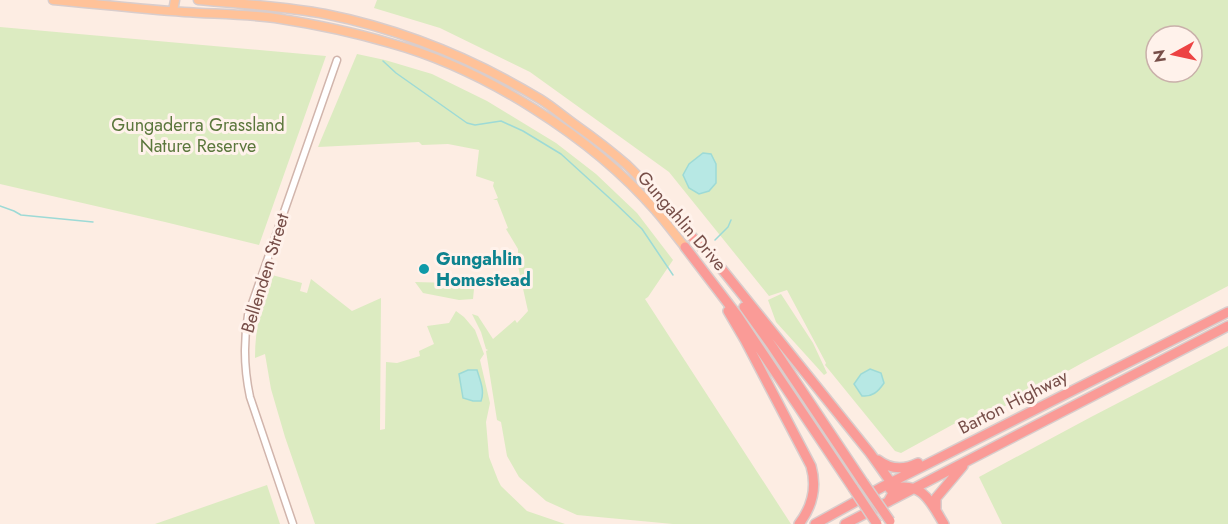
<svg xmlns="http://www.w3.org/2000/svg" width="1228" height="524" font-family="Jost,sans-serif">
<rect width="100%" height="100%" fill="#fdede3"/>
<path fill="#dcebc1" fill-rule="evenodd" d="M377,0H1228V286L1084,362L976,422L961,420L901,453L895,451L825,365L826,363L787,290L769,296L669,172L530,72L440,28L374,8ZM1156,36H1192V72H1156Z
M0,27L326,56L259,245L165,222L0,184Z
M357,54L385,60L432,74L487,101L556,143L596,174L637,213L673,260L648,297L645,299L791,524H673L577,515L546,501L519,477L507,456L501,422L497,420L486,351L488,350L486,349L481,332L472,314L478,316L493,339L515,320L517,323L528,311L518,266V249L506,229L508,228L497,200H493L498,198L493,186L494,182L476,176L479,150L448,144L422,145L419,142L318,147Z
M272,275L302,283L300,291L307,293L311,279L352,311L381,298L380,430L385,429L386,362L397,363L420,356L419,351L434,344L427,326L449,323L456,311L464,317L475,330L484,354L480,360L490,403L486,422L489,457L498,480L501,486L527,511L565,524H315L285,437L271,389L265,354L255,358C255,326 262,304 272,275Z
M469,280L474,289L473,299L459,300L423,293L415,282L452,283L457,289Z
M781,294L813,343L827,373L824,375L776,322L768,300Z
M1228,346V524H1002L979,477L1091,417Z
M267,485L280,524H155Z"/>
<path fill="#b7e8e4" stroke="#9ddad6" stroke-width="1.5" d="M703,153L711,154L716,164V183L709,191L699,194L689,188L683,175L689,164Z
M870,369L881,373L884,383C878,392 872,397 862,396L854,384L861,374Z
M468,370H477C480,380 485,391 481,401H473L463,398L459,374Z"/>
<g fill="none" stroke-linecap="round" stroke-linejoin="round">
<path stroke="#9ddad6" stroke-width="1.5" d="M383,61L396,73L467,123L475,125L501,121L523,131L561,154L616,204L642,229L673,275
M0,206L14,211L21,215L93,222
M715,240L728,227L731,220"/>
<g stroke="#d1b5ac" stroke-width="9">
<path id="minor" d="M293,524L250,397C244,369 243,344 248,315L337,60"/>
</g>
<g stroke="#d9cdcc" stroke-width="11">
<path id="major" d="M53,0C97,4 140,9 184,12C214,14 245,14 275,18C314,24 353,32 390,43C484,69 592,137 656,211C666,222 675,235 685,247
M198,0C240,4 283,6 325,14C400,29 474,59 540,99C553,107 564,117 577,126C594,138 611,151 627,165C648,185 666,207 685,229
M173,11L175,0"/>
</g>
<g stroke="#d9cdcc" stroke-width="12">
<path id="highway" d="M685,229L721,268L870,453L892,484L893,493L888,502
M685,247L737,315L853,488
M744,307L772,346L863,482
M728,311L745,340L811,466C817,487 812,507 799,524
M878,460C891,470 904,470 918,463
M890,489C922,480 930,501 944,524
M936,508V498L963,466
M815,524L884,486L1228,312
M845,524L1228,326"/>
</g>
<use href="#minor" stroke="#fff" stroke-width="6"/>
<use href="#major" stroke="#ffc299" stroke-width="8"/>
<use href="#highway" stroke="#fa9b97" stroke-width="9"/>
<g stroke="#d9cdcc" stroke-width="12" stroke-linecap="butt">
<path id="highway-bridge" d="M863,482L890,521
M853,488L877,524"/>
</g>
<use href="#highway-bridge" stroke="#fa9b97" stroke-width="9"/>
</g>
<circle fill="#0f9aa8" stroke="#fff2eb" stroke-width="2" cx="424" cy="269" r="6"/>
<g text-anchor="middle" dominant-baseline="central" stroke-width="6" stroke-linejoin="round" paint-order="stroke">
<g font-size="18" fill="#5b773c" stroke="#fff2eb">
<text x="198" y="125">Gungaderra Grassland<tspan x="198" dy="21">Nature Reserve</tspan></text>
</g>
<g font-size="18" fill="#774e48" stroke="#fff2eb">
<text transform="translate(682 221) rotate(49)">Gungahlin Drive</text>
<text transform="translate(265 273) rotate(-73)">Bellenden Street</text>
<text transform="translate(1013 402) rotate(-27)">Barton Highway</text>
</g>
<g font-size="18" font-weight="bold" fill="#0d838f" stroke="#fff2eb" text-anchor="start">
<text x="436" y="259">Gungahlin<tspan x="436" dy="21">Homestead</tspan></text>
</g>
</g>
<g transform="translate(1174 54) rotate(262)"><circle r="28" fill="#fff2eb" stroke="#c9b0aa" stroke-width="1.5"/>
<path d="M0-4.5L10 22L0 15L-10 22Z" fill="#ed4343"/>
<text y="-9" font-size="16" font-weight="bold" text-anchor="middle" fill="#774e48">N</text>
</g>
</svg>
